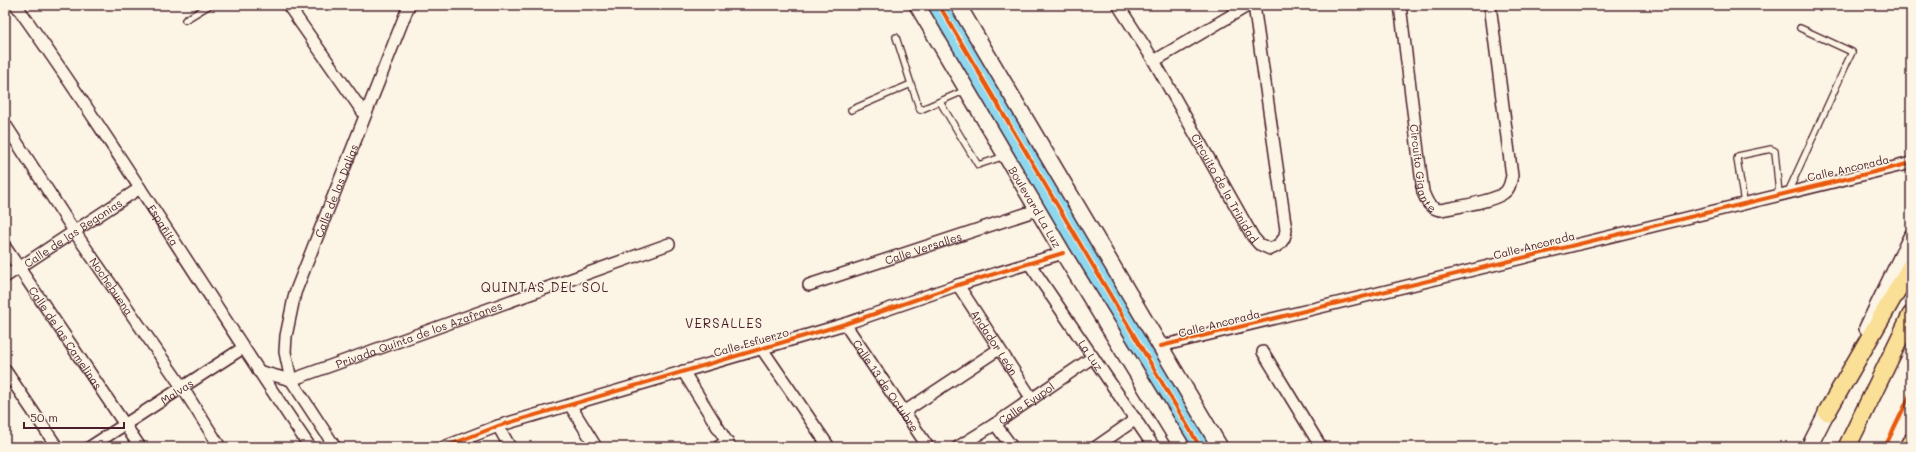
<svg xmlns="http://www.w3.org/2000/svg" width="1916" height="452" font-family="Mali,sans-serif">
<rect width="100%" height="100%" fill="#fcf5e5"/>
<filter id="ink" filterUnits="userSpaceOnUse"><feTurbulence type="fractalNoise" baseFrequency=".025" numOctaves="2"/><feDisplacementMap in="SourceGraphic" scale="8" xChannelSelector="R" yChannelSelector="G"/><feConvolveMatrix kernelMatrix="1 2 1 2 8 2 1 2 1" color-interpolation-filters="sRGB"/></filter>
<g filter="url(#ink)">
<g fill="none" stroke-linecap="round" stroke-linejoin="round">
<path stroke="#8ed8ef" stroke-width="24" d="M938,5L1199,447"/>
<g stroke="#4a1f2b" stroke-width="8">
<path id="lane" d="M185,20L210,5
M911,84L920,110L966,90
M940,102L978,165L1005,156
M851,110L911,84L896,37
M1788,192L1852,52L1800,28
M1744,203L1737,159L1738,156L1771,149L1775,151L1779,194"/>
</g>
<g stroke="#4a1f2b" stroke-width="14">
<g id="street">
<path id="s1" d="M16,5C119,149 210,301 310,447"/>
<path d="M288,5L365,115"/>
<path id="s2" d="M1118,5L1154,61L1253,237L1259,244L1270,249C1280,246 1285,240 1286,230L1254,5"/>
<path id="s3" d="M1400,5L1423,192C1427,202 1429,208 1440,210C1456,207 1492,202 1504,193C1510,189 1510,183 1512,176L1490,5"/>
<path d="M1154,61L1249,5"/>
<path id="s4" d="M5,124L74,231L182,387L220,447"/>
<path id="s5" d="M5,247L140,447"/>
<path id="s6" d="M1029,263L1154,447"/>
<path id="s7" d="M5,277L140,188"/>
<path id="s8" d="M809,285L1037,210"/>
<path id="s9" d="M958,285L1032,399"/>
<path id="s10" d="M845,324L928,447"/>
<path d="M1161,346L1911,163"/>
<path d="M762,349L829,447"/>
<path d="M1263,352L1321,447"/>
<path d="M5,370L57,447"/>
<path id="s11" d="M258,371L291,380L669,244"/>
<path d="M683,371L730,447"/>
<path d="M570,405L596,447"/>
<path d="M904,412L999,349"/>
<path d="M995,424L1012,447"/>
<path d="M498,426L510,447"/>
<path id="s12" d="M90,447L243,348"/>
<path id="s13" d="M335,447L291,380L285,352L286,336L295,293L409,5"/>
<path d="M444,447L498,426L845,324L958,285L1063,253"/>
<path d="M718,447L727,441"/>
<path id="s14" d="M958,447L995,424L1093,357"/>
<path d="M1096,447L1136,419"/>
</g>
</g>
<g stroke="#4a1f2b" stroke-width="18">
<g id="secondary">
<path id="s15" d="M917,5L1063,253L1182,447"/>
<path d="M958,5L1220,447"/>
<path d="M1867,328L1911,237"/>
<path d="M1809,447L1832,402"/>
</g>
</g>
<g stroke="#4a1f2b" stroke-width="20">
<path id="primary" d="M1827,412L1911,266
M1847,447L1911,315
M1908,447L1911,442"/>
</g>
<use href="#lane" stroke="#fcf5e5" stroke-width="5.5"/>
<use href="#street" stroke="#fcf5e5" stroke-width="11"/>
<use href="#secondary" stroke="#fcf5e5" stroke-width="15"/>
<use href="#primary" stroke="#fadf96" stroke-width="17"/>
<g stroke="#fcf5e5" stroke-width="6">
<path id="cycleway" d="M939,5L1200,447
M1161,346L1911,163
M444,447L498,426L845,324L958,285L1063,253
M1885,447L1911,393"/>
</g>
<use href="#cycleway" stroke="#e8590c" stroke-width="4"/>
</g>
</g>
<g text-anchor="middle" dominant-baseline="central" stroke-width="3" stroke-linejoin="round" paint-order="stroke">
<g font-size="11" fill="#4a1f2b" stroke="#fcf5e5">
<text stroke="none"><textPath href="#s3" startOffset="165">Circuito Gigante</textPath></text>
<text transform="translate(1848 168) rotate(-13)">Calle Ancorada</text>
<text stroke="none"><textPath href="#s2" startOffset="212">Circuito de la Trinidad</textPath></text>
<text stroke="none"><textPath href="#s13" startOffset="279">Calle de las Dalias</textPath></text>
<text stroke="none"><textPath href="#s15" startOffset="234">Boulevard La Luz</textPath></text>
<text stroke="none"><textPath href="#s1" startOffset="265">Españita</textPath></text>
<text stroke="none"><textPath href="#s7" startOffset="81">Calle de las Begonias</textPath></text>
<text transform="translate(1534 245) rotate(-14)">Calle Ancorada</text>
<text stroke="none"><textPath href="#s8" startOffset="120">Calle Versalles</textPath></text>
<text stroke="none"><textPath href="#s4" startOffset="194">Nochebuena</textPath></text>
<text transform="translate(1219 323) rotate(-14)">Calle Ancorada</text>
<text stroke="none"><textPath href="#s11" startOffset="170">Privada Quinta de los Azafranes</textPath></text>
<text stroke="none"><textPath href="#s5" startOffset="109">Calle de las Camelinas</textPath></text>
<text transform="translate(751 342) rotate(-16)">Calle Esfuerzo</text>
<text stroke="none"><textPath href="#s9" startOffset="68">Andador León</textPath></text>
<text stroke="none"><textPath href="#s6" startOffset="111">La Luz</textPath></text>
<text stroke="none"><textPath href="#s10" startOffset="74">Calle 13 de Octubre</textPath></text>
<text stroke="none"><textPath href="#s12" startOffset="103">Malvas</textPath></text>
<text stroke="none"><textPath href="#s14" startOffset="81">Calle Eyupol</textPath></text>
</g>
<g font-size="13" letter-spacing="1" fill="#4a1f2b" stroke="#fcf5e5">
<text x="545" y="286">QUINTAS DEL SOL</text>
<text x="724" y="322">VERSALLES</text>
</g>
</g>
<rect width="1916" height="452" fill="none" stroke="#fcf5e5" stroke-width="20"/>
<rect x="10" y="10" width="1896" height="432" fill="none" stroke="#4a1f2b" stroke-width="1.5" filter="url(#ink)"/>
<path d="M24 422v6h100v-6" fill="none" stroke="#4a1f2b" stroke-width="2"/>
<text x="30" y="422" font-size="12" fill="#4a1f2b" stroke="#fcf5e5" stroke-width="3" paint-order="stroke">50 m</text>
</svg>
